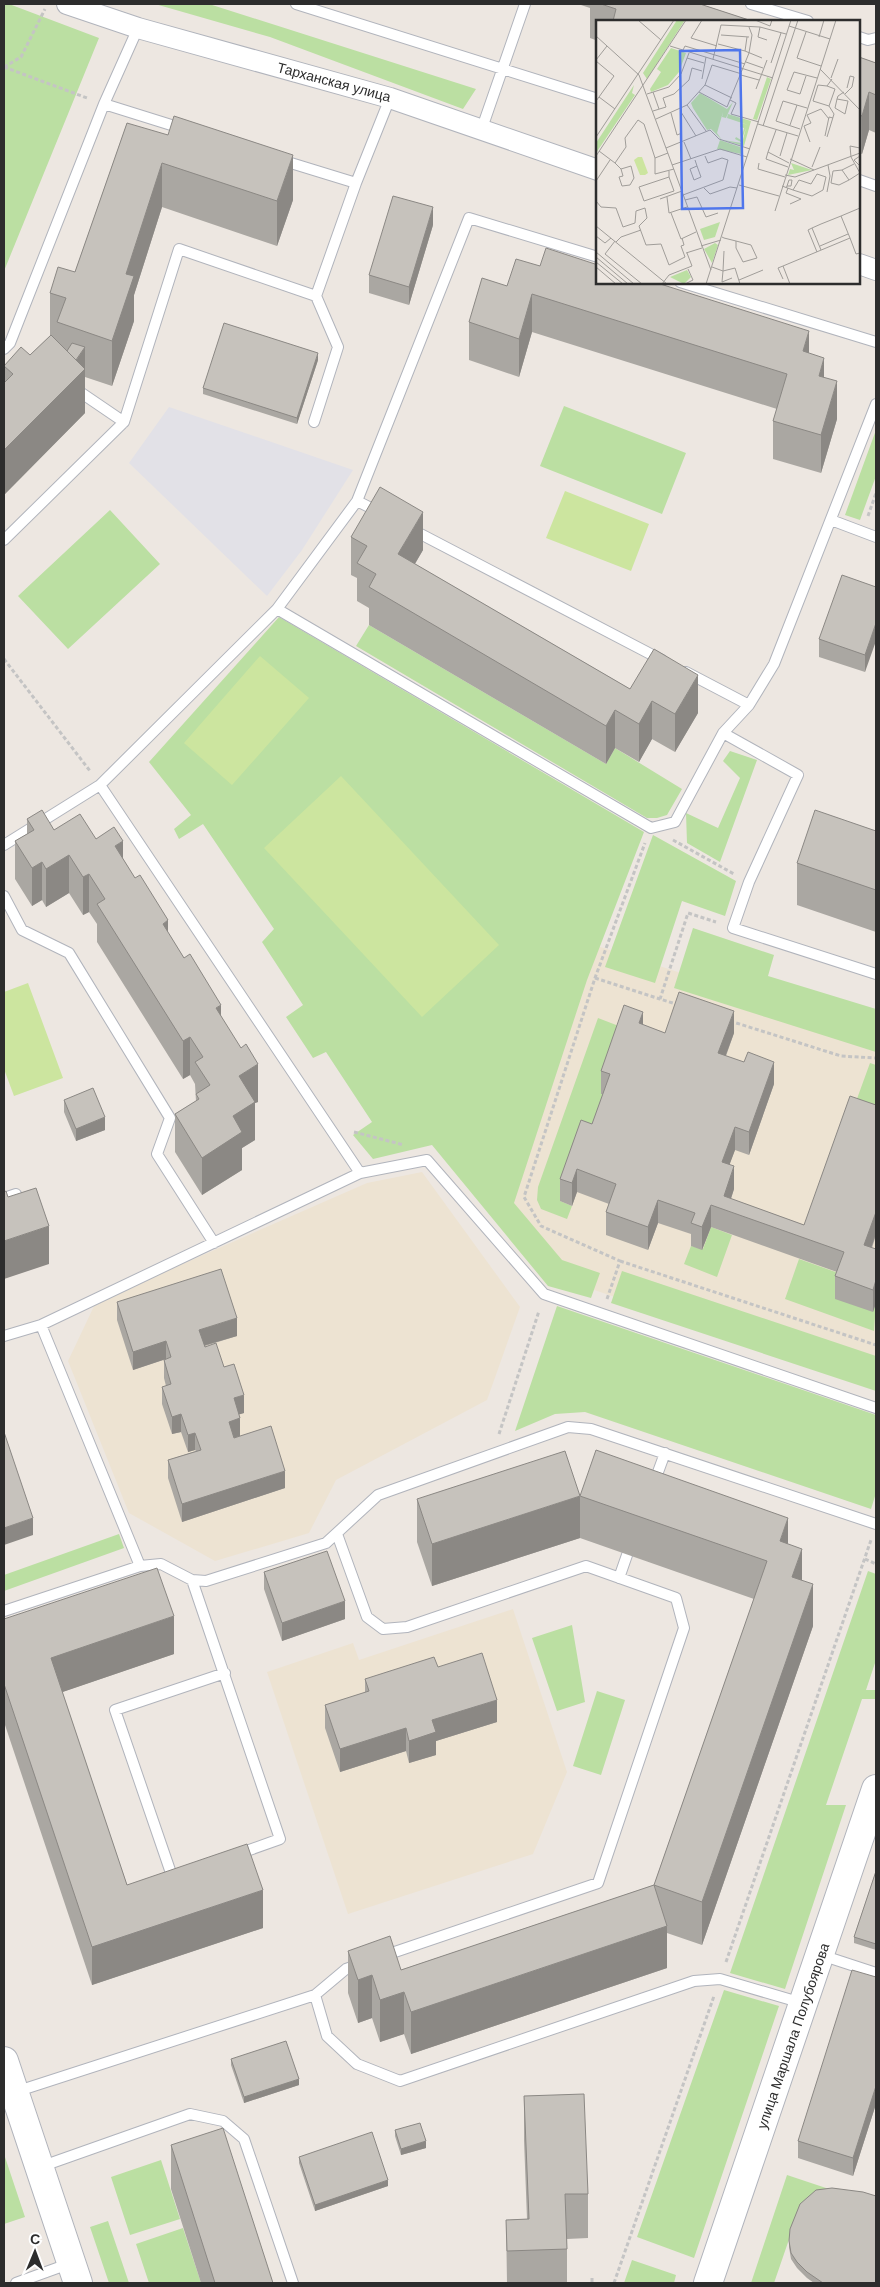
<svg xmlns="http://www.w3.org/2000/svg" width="880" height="2287" font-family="Helvetica,sans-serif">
<rect width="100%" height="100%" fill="#ede7e1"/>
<path fill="#e2e1e7" d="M169,407L353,470L302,550L267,596L129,463Z"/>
<path fill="#ede3d2" d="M582,941L876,1036V1387L551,1275L448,1135Z
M422,1172L520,1307L487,1400L336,1480L309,1533L215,1561L129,1513L68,1361L96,1302L367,1183Z
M513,1609L567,1772L533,1854L348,1914L267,1672L353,1643L359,1660Z"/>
<path fill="#bbdfa2" d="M4,4H9L99,38L4,271Z
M155,4H209L476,89L463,109L270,37Z
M564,406L686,453L662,514L540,466Z
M876,430V476L860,520L845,515Z
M110,510L160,564L68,649L18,596Z
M279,617L644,832L587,980L514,1203L562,1260L600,1273L591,1298L548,1286L432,1145L373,1159L353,1135L372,1122L326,1052L313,1058L286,1017L303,1005L262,942L274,929L203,824L179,839L174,829L191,815L149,762Z
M369,625L606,764L615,748L682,789L667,815L657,818H647L356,646Z
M730,751L757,760L720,862L687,843L686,813L718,828L740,778L723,761Z
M653,835L736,881L725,916L682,901L655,983L605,967Z
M693,928L774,955L768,976L876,1009V1052L674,988Z
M598,1018L624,1028L610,1097L560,1201L572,1206L567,1219L541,1209L537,1200L538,1187Z
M870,1063L876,1065V1128L850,1118Z
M711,1227L732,1235L717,1277L684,1264L691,1246L703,1249Z
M799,1259L844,1275L876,1303L874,1331L785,1299Z
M622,1271L876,1356V1391L611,1303Z
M557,1306L876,1415V1493L871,1509L585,1412L555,1414L515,1431Z
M119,1534L124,1548L4,1591V1575Z
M868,1571L876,1574V1660L866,1690H876V1699H862L826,1805H846L785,1989L730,1973Z
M572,1625L585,1702L557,1711L532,1638Z
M597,1691L625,1700L601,1775L573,1766Z
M724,1990L779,2006L694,2258L637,2237Z
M4,2154L25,2217L4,2224Z
M161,2160L180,2219L130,2235L111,2177Z
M787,2175L847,2195L795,2222L774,2283H751Z
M108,2221L129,2283H109L90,2227Z
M183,2228L201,2283H149L136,2244Z
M632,2260L676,2275L674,2283H624Z"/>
<path fill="#cce59f" d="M565,491L649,524L631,571L546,538Z
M260,656L309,698L232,785L184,743Z
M341,776L499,945L422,1017L264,848Z
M28,983L63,1078L14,1096L4,1069V992Z"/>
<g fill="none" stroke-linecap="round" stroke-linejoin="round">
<g stroke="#b1b4bc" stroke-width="12">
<path id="lane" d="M296,4L598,99
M751,4L808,21
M859,37L868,40L876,38
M104,104L184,129
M482,128L525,4
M281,160L356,183
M859,180L876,186
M680,282L876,342
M4,349L10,343L19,320L104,104L138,28
M77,390L124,422
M314,422L338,347L316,296L356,183L390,98
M357,501L381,513
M831,520L876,537
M411,529L662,660
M4,540L124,422L179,249L316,296
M277,609L651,828L675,822L723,733L749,705L774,664L876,404
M686,672L749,705
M723,733L798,775L749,882L733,928L876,974
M100,785L360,1173
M4,845L100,785L277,609L357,501L469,218L598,257
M4,896L22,930L69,953L170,1118L157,1154L214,1243
M4,1198L16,1194
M41,1325L140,1566
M4,1336L41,1325L360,1173L427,1160L544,1294L876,1408
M654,1483L665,1453
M337,1534L367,1617L383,1629L407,1627L586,1566L676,1598L684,1628L598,1883L383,1956
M619,1578L627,1555
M192,1580L280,1839L238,1854
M4,1611L140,1566L161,1564L192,1580L206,1581L326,1543L378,1495L568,1427L591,1429L876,1524
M179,1874L172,1876L115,1710L225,1673
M821,1955L876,1973
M315,1995L327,2036L357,2064L400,2081L694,1981L720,1979L802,2003
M15,2092L315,1995L346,1969L360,1964
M40,2167L190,2114L223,2121L244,2139L293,2283
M16,2283L71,2263"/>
</g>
<g stroke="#b1b4bc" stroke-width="22">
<path id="street" d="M67,4L138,28L390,98L598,170
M859,264L876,270"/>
</g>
<g stroke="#b1b4bc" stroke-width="30">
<path id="secondary" d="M4,2061L78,2283
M708,2283L876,1789"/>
</g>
<path stroke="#c4c4c4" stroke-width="3" stroke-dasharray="4 2.5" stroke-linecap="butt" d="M4,67L87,98
M4,67L21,57L45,9
M868,516L876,493
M4,659L90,771
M673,840L734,874
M595,978L660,999
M679,1005L660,999L688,913L716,922
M730,1021L841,1056L876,1058
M354,1132L404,1145
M620,1261L876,1345
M607,1299L620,1261L541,1226L524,1197L595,978L645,843
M499,1434L539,1311
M865,1559L876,1564
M726,1962L871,1540
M592,2278V2283
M614,2283L714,1996"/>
<use href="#lane" stroke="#fff" stroke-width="10"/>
<use href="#street" stroke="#fff" stroke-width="20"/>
<use href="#secondary" stroke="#fff" stroke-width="28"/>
</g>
<path fill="#aaa7a2" d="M578,4H700L752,21H598V41L590,38V8Z
M859,57L876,63V133L869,130L862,154L859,153Z
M127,123L293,200L277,246L162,207L134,295V321L112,386L85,377V413L4,495V366L30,355L50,336V293L75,272Z
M433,225L409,305L369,293V275Z
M507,286L809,353L824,378L837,419L821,473L773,459V421L777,409L532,332L519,377L469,360V322Z
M318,360L297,424L203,394V388Z
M351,537L423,550L415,564L630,689L698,713L675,752L652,739L639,762L615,748L606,764L369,625V608L357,601V578L351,575Z
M876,587L865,672L819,657V639Z
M27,819L54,830L96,839L123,859L168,933L221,1016L258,1102L255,1103V1140L242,1148V1170L202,1195L175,1152V1114L196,1101L195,1084L190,1075L183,1079L97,942V924L89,912L83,915L69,893L46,907L42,900L32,906L15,879V841L27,834Z
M876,831V932L797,905V863Z
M643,1025L665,1033H734L726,1056L774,1084L749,1155L735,1150L729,1165L734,1189L731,1199L804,1225L876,1105V1235L872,1248L876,1249V1303L873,1312L835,1299V1276L837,1272L711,1227L702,1250L691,1246V1234L658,1223L648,1250L606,1235V1212L609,1204L577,1192L572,1206L560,1201V1179L592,1124L603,1094H601V1071Z
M64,1100L105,1130L76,1141L64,1112Z
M117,1302L237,1336L205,1346L224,1367L244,1413L239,1414L240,1436L285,1488L182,1522L168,1478V1460L196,1451L195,1450L188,1452L181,1432L172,1434L162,1404V1387L166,1386L164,1378V1360L166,1359L133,1370L117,1320Z
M580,1496L788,1544L802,1580L813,1626L702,1945L667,1933V1968L411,2054L404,2034L380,2042L372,2018L358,2023L348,1993V1951L401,1970L654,1885L754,1599L580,1538Z
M417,1499L580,1538L432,1586L417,1542Z
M264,1572L345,1619L282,1641L264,1589Z
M4,1619L174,1654L62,1692L127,1885L263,1928L92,1985L4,1722Z
M438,1667L497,1722L436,1741V1755L409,1763L406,1751L340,1772L325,1728V1705L365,1693V1679Z
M876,1871V1950L854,1943V1937Z
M876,1977V2104L853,2176L798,2158V2141Z
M231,2059L299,2085L244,2103L231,2065Z
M524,2096L588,2194V2238L567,2239V2283H507L506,2220L527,2219L524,2140Z
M395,2130L426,2148L401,2155L395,2136Z
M171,2145L273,2283H201L171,2189Z
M299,2157L388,2186L315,2211L299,2163Z
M789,2241L876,2283H814L807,2278L797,2268L791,2259L789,2247Z"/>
<path fill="#8b8884" d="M869,92V130L862,154V116Z
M293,155V200L277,246V201Z
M162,163V207L134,295V321L112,386V341L126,274Z
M433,207V225L409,305V287Z
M532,294V332L519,377V339Z
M809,331V369L803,351Z
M85,347V413L4,495V450L71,369Z
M318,353V360L297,424V418Z
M824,358V396L819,376Z
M837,381V419L821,473V435Z
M423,512V550L398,592V554Z
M876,623V641L865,672V655Z
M698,675V713L675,752V714Z
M652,701V739L639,762V724Z
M615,710V748L606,764V726Z
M123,841V879L115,846Z
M69,855V893L46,907V869Z
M42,862V900L32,906V868Z
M89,874V912L83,915V877Z
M168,920V958L163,924Z
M221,1005V1043L216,1008Z
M734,1011V1033L718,1076V1053Z
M643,1012V1034L639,1023Z
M190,1037V1075L183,1079V1041Z
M774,1062V1084L749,1155V1132Z
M258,1064V1102L255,1103V1140L242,1148V1170L202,1195V1158L233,1116L239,1076Z
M105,1117V1130L76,1141V1129Z
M735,1127V1150L722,1185V1162Z
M734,1166V1189L727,1210L724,1196Z
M577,1169V1192L572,1206V1183Z
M658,1200V1223L648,1250V1227Z
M711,1205V1227L702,1250V1227Z
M876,1212V1234L864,1268V1245Z
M49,1226V1264L4,1279V1241Z
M876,1280V1303L873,1312V1290Z
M237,1318V1336L199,1347V1330Z
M166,1341V1359L133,1370V1352Z
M244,1395V1413L234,1416V1398Z
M181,1414V1432L172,1434V1417Z
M240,1418V1436L229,1439V1422Z
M195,1433V1450L188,1452V1435Z
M285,1471V1488L182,1522V1504Z
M580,1496V1538L432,1586V1544Z
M33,1518V1535L4,1545V1528Z
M788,1518V1560L780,1541Z
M802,1549V1591L792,1577Z
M813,1584V1626L702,1945V1902Z
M345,1601V1619L282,1641V1623Z
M174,1616V1654L51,1696V1658Z
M497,1700V1722L436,1741V1755L409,1763V1741L432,1720Z
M406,1728V1751L340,1772V1749Z
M263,1890V1928L92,1985V1947Z
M667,1926V1968L411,2054V2012Z
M372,1975V2018L358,2023V1980Z
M404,1992V2034L380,2042V2000Z
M299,2079V2085L244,2103V2097Z
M876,2086V2104L853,2176V2158Z
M426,2141V2148L401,2155V2149Z
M388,2180V2186L315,2211V2205Z"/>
<path fill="#c6c2bc" stroke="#8b8884" d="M601,4H700L752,21H613L616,9Z
M859,57L876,63V95L869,92L862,116L859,115Z
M174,116L293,155L277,201L162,163L126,274L134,276L112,341L57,322L66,298L50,293L58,267L75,272L127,123L168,135Z
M393,196L433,207L409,287L369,275Z
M546,248L598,265V282H654L809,331L803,351L824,358L819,376L837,381L821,435L773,421L787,374L532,294L519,339L469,322L482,278L507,286L516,259L540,266Z
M224,323L318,353L297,418L203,388Z
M51,335L85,369L4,450V383L13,374L4,366L21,347L30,355Z
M72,343L85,347L76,360L67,351Z
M380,487L423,512L398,554L630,689L654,649L698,675L675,714L652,701L639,724L615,710L606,726L369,587L376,574L357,563L367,546L351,537Z
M842,575L876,587V623L865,655L819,639Z
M42,810L54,830L80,814L96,839L114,827L123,841L115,846L135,878L140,875L168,920L163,924L184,958L190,954L221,1005L216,1008L241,1048L246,1044L258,1064L239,1076L255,1102L233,1116L242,1132L202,1158L175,1114L199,1099L196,1094L210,1085L195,1062L203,1057L190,1037L183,1041L97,904L105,899L89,874L83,877L69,855L46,869L42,862L32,868L15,841L34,830L27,819Z
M815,810L876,831V890L797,863Z
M679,992L734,1011L718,1053L744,1062L748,1052L774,1062L749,1132L735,1127L722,1162L734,1166L724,1196L804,1225L850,1096L876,1105V1212L864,1245L876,1249V1280L873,1290L835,1276L844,1252L711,1205L702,1227L691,1223L695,1213L658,1200L648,1227L606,1212L616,1184L577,1169L572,1183L560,1179L581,1120L592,1124L610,1074L601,1071L624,1005L643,1012L639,1023L665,1033Z
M93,1088L105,1117L76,1129L64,1100Z
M36,1188L49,1226L4,1241V1192L6,1191L8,1197Z
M221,1269L237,1318L199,1330L205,1347L216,1343L224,1367L234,1364L244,1395L234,1398L240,1418L229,1422L234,1438L271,1426L285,1471L182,1504L168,1460L201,1450L195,1433L188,1435L181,1414L172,1417L162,1387L171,1384L164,1360L171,1357L166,1341L133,1352L117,1302Z
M4,1432L33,1518L4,1528Z
M596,1450L788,1518L780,1541L802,1549L792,1577L813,1584L702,1902L654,1885L767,1561L580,1496Z
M565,1451L580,1496L432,1544L417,1499Z
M327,1551L345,1601L282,1623L264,1572Z
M157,1568L174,1616L51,1658L127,1885L247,1844L263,1890L92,1947L4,1684V1619Z
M482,1653L497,1700L432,1720L436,1732L409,1741L406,1728L340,1749L325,1705L369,1691L365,1679L434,1657L438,1667Z
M876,1871V1944L854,1937Z
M654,1885L667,1926L411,2012L404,1992L380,2000L372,1975L358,1980L348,1951L390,1936L401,1970Z
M852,1970L876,1977V2086L853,2158L798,2141Z
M286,2041L299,2079L244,2097L231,2059Z
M584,2094L588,2194H565L567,2249L507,2251L506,2220L529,2219L524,2096Z
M420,2123L426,2141L401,2149L395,2130Z
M223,2128L273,2283H215L171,2145Z
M372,2132L388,2180L315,2205L299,2157Z
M832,2188L863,2192L876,2196V2283H823L807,2272L797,2262L791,2253L789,2241L790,2229L800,2204L816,2190Z"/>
<g text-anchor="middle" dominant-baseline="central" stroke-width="4" stroke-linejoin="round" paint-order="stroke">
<g font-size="14" fill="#2d2d2d" stroke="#fff">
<text transform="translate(334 82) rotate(15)">Тарханская улица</text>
<text transform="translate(793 2036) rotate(-71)">улица Маршала Полубоярова</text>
</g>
</g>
<g transform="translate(596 20)">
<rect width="264" height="264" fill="#ede7e1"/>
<path d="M81,0H89L51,59L47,53ZM75,28L90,33L83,52L72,65L55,72L54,69L65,52L61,49ZM171,57L175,59L161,100L157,99ZM38,65L36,73L39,75L0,133V123ZM104,73L131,89L137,82L130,98L126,97L127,92L121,113L126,120L115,109L111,110L97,88L95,83ZM132,94L155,101L148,126L127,120L146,123L150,108L145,122L139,119L140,117L145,120L148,108L144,107L145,103L152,105L131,98ZM124,120L147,128L145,134L121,129ZM195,143L216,150L192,155L194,149L198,150ZM124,202L119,217L108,220L104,209ZM119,223L122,225L116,243L108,229ZM91,250L95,257L88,264L74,257Z" fill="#bbdfa2"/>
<path d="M42,137H46L52,153L49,155H44L38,140Z" fill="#cce59f"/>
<path fill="none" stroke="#a09d99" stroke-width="1" d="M42,0L65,20M106,0L95,18L121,26M159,0L174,6L176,0M193,6L234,19M164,7L162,17L171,20M210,12L201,38L225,46M125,15L153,17M0,16L43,55L115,250M151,17L149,31L166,38M223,17L228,0M122,24L149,31M74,26L177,58M87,30L89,26L149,44M91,38L108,43M117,39L125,5L164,7L190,14M0,40L11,26M0,41L18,56L3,77M150,42L167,48M175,43L185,13M224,49L264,90M145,55L163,60M210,56L204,74L191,70L198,52L221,58M235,58L242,39M106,59L110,37M109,65L136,78M231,66L222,65L217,81L233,86L239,69L231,66L236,59M160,69L171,40M57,72L63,89M103,72L131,87L153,33L156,15L153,7M51,74L73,67L85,54L93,33M249,74L256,67L258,57L254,56L251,68M241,79L252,81L249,94L239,88L241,79L242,76L248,72M134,80L140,83L135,94L163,102M0,81L3,77L19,89M91,85L110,111M57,91L70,87L67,78L78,74L93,60L96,48L106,51M85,92L100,116M75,93L81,115L86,113M60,99L91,85L109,65L116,45L146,54M162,104L202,116M194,105L201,85M167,106L202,0M204,109L180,101L187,81L211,88M229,116L233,97L237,98M0,117L78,0M231,117L238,94L233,86M88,122L95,139M214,122L208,106L215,103L211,95L225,89L233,99M70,128L114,110L123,119L154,129M3,131L19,143M172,132L180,110M72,133L59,138V154L78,149M0,136L90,0M184,136L191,113M264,136L258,140L264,146M194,139L218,150M99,140L101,146L105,157L98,160L94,149L101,146M163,143L162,149L189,157M258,144L246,150L253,160L264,153L255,137L254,126L264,128M76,145L124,129L151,137M192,147L170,139L172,132L193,143M216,147L224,127M25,149L27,156L23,157L26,166L34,165L38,158L35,146L25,149L19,143L30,127L29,118L42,100L48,104L59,138M246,150L237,151L235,163L243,165L253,160M73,151V157L43,167L48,181L78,171L73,157M189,155L199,157L264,133M0,161L14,140M143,165L183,176M186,166L197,170L203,160L215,164L221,154L230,157L227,170L216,176L197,170M108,168L114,174L134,167L141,168M190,168L191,166L193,160H196L195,166H191M192,168L190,173L205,179L194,184M231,172L234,156L232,145M87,175L127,160L132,140L126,138L112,143L109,136M71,177L73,193L91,187M64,179L86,171M89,180L101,177L110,197L122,193M0,181L5,187L20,188L27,207L39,203L40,191L49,188L51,198L43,206L50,225L65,224L73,245L89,237L85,226L88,225L86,218M179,191L240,0M75,193L85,219L100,212M245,196L264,188M0,206L71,264M216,208L212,210L221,232M0,216L9,223L15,218M126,217L128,218L140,221L155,225L161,238L147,242L140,228V221M20,222L25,217L45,210M105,226L125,220M224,226L252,214M225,230L216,208L225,204L245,196L254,218M0,232L38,264M90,233L106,228M9,234L46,264M9,234L19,221M0,237L32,264M0,242L27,264M0,247L20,264M116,247L127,251L128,231M136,258L126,262L127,251L139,248L144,264M187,259L182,248L187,246M143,260L167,250M66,264L73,255L96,246L91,233M89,264L97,260L92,249M110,264L195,0M194,264L187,246L254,218L260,234L264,233"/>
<path fill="#4f76ec" fill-opacity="0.15" stroke="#4f76ec" stroke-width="2.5" d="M144,30L147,188L86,189L84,31Z"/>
<rect width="264" height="264" fill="none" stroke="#2d2d2d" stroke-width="2.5"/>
</g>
<rect width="880" height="2287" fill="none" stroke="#2d2d2d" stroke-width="10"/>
<g transform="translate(35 2252) rotate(1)" stroke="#ffffff" stroke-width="4" paint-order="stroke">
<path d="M0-4L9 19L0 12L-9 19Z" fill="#2d2d2d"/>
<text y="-8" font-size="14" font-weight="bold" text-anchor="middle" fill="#2d2d2d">С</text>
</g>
</svg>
